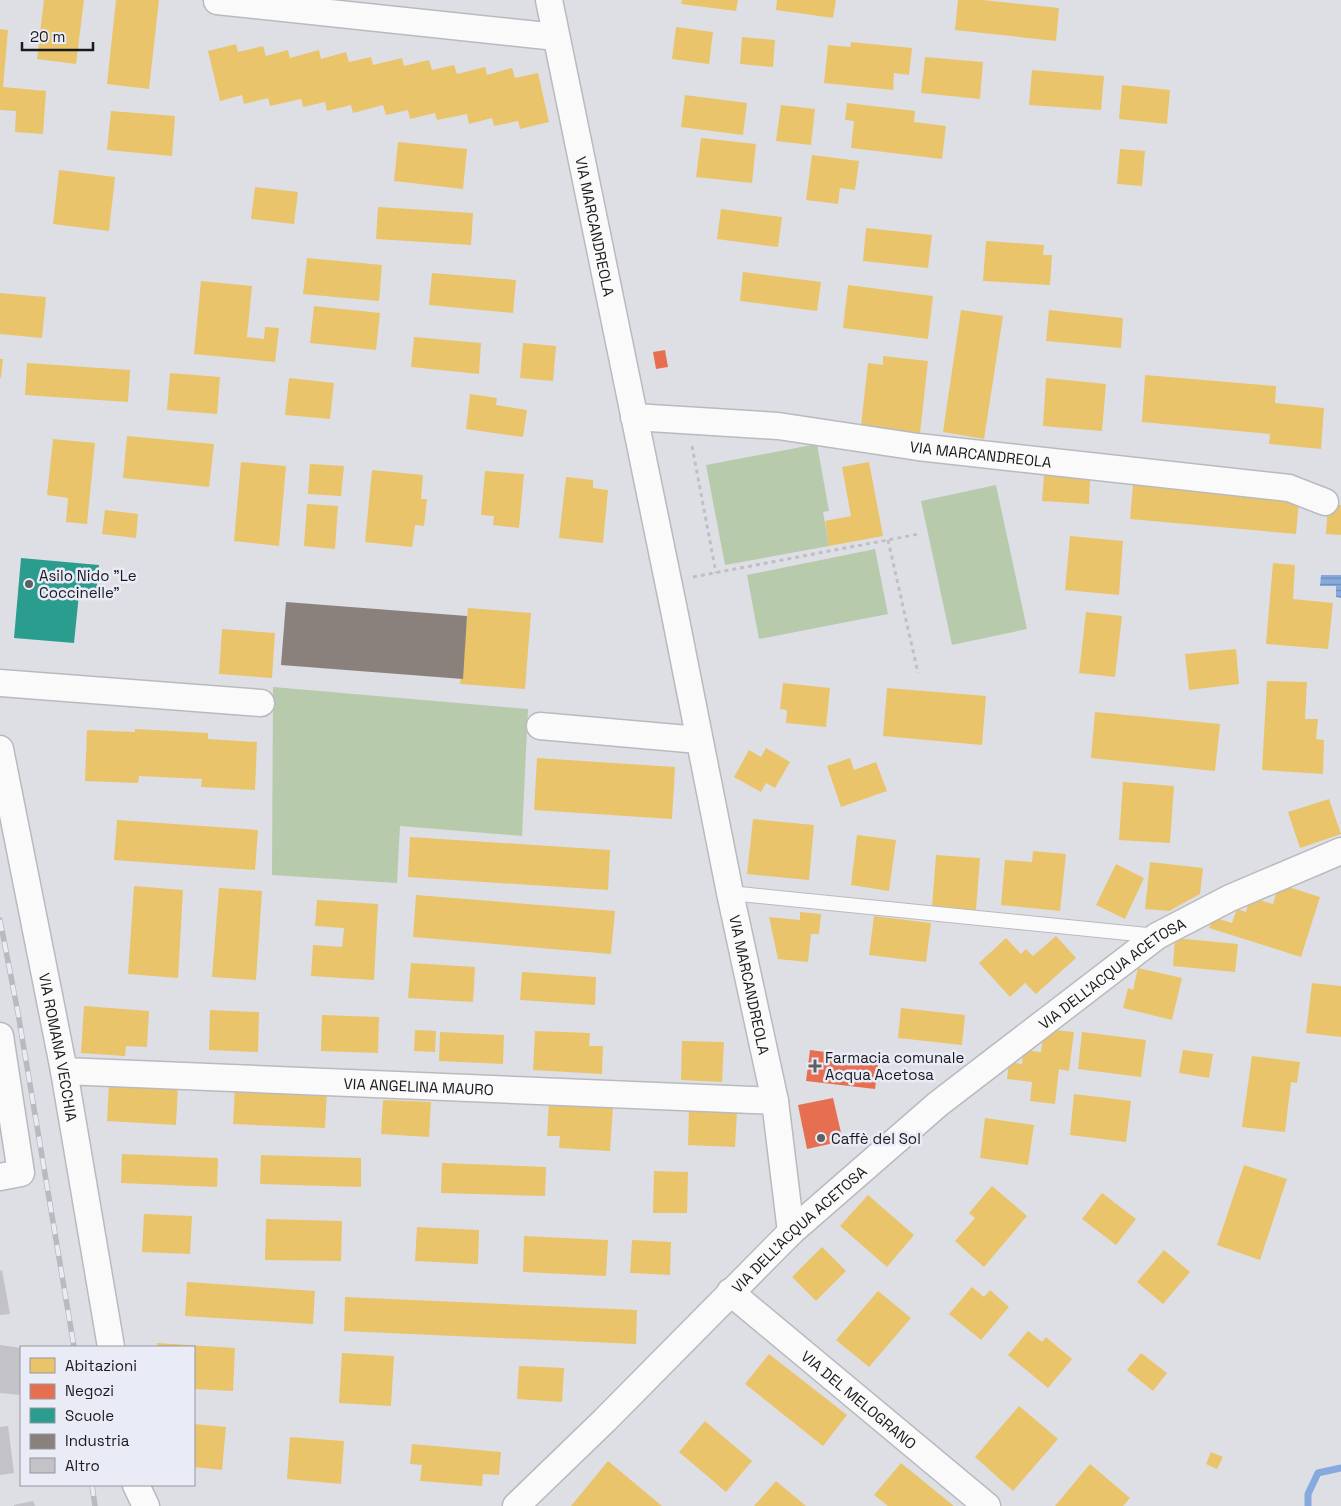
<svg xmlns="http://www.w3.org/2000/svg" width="1341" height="1506" font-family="'Space Grotesk',sans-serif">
<defs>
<pattern id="water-rules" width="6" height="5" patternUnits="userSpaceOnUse" patternTransform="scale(1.25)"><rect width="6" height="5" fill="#86aadd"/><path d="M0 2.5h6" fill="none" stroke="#6d8ab3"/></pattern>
</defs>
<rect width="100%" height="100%" fill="#dedfe5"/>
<path fill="#b8caac" d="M817,444L829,511L823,512L829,546L725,565L706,465Z
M996,485L1027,629L952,645L921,501Z
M875,549L888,614L759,639L747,575Z
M273,687L528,709L522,836L400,826L397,883L272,875Z"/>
<path fill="url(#water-rules)" d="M1321,575H1341V598L1336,597V586H1320Z"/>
<path fill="#e9c46a" d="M44,0H84L76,64L37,59Z
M116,0H159L149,89L107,84Z
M682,0H738L736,11L681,4Z
M777,0H836L833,18L776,10Z
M958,0H983L1059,8L1056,41L955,30Z
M676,27L713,32L709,64L672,59Z
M0,29L8,30L3,87L46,91L43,134L15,132L16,111L0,110Z
M742,37L775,40L773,67L740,64Z
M851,42L912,48L909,75L894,73L893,90L824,83L828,45L850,47Z
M236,44L238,52L263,46L266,56L288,50L290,58L319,50L321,59L346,52L349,62L371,57L373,65L402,58L404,66L429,60L432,70L454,65L457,74L485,67L487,75L512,68L515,78L538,73L549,122L520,129L518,121L494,126L492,118L469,124L467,114L437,120L435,113L410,119L408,110L386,115L383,105L353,113L351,105L327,111L325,102L303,107L301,99L270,106L268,98L244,104L242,95L220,101L208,51Z
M925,57L983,62L980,99L921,93Z
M1032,70L1104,76L1101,110L1029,105Z
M1122,85L1170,90L1167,124L1119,119Z
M685,95L747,103L743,135L681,127Z
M847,103L915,111L914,122L946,126L942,159L851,148L854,121L845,120Z
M781,105L815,109L811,145L776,141Z
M111,111L175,116L172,156L107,150Z
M701,138L756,144L752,183L696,177Z
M398,142L467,149L463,189L394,181Z
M1120,149L1145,151L1142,186L1117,184Z
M812,155L859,161L855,190L840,188L838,204L806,200Z
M59,170L115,177L109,231L53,224Z
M255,187L298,192L294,224L251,219Z
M378,207L473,213L471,245L376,239Z
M721,209L782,217L778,247L717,239Z
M866,228L932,235L928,268L863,261Z
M986,241L1044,245L1043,255H1052L1050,285L983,281Z
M307,258L382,265L379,301L303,294Z
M743,272L821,282L817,311L740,301Z
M432,273L516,280L513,313L429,305Z
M201,281L252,286L247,337L264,339L265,327L279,328L275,362L194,354Z
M848,285L933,296L928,339L843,328Z
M0,293L46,297L42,338L0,334Z
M314,306L380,313L376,350L310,343Z
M961,310L1003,316L984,439L943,432Z
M1049,310L1123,318L1121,348L1046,341Z
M414,337L481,343L479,374L411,367Z
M523,343L556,346L553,381L520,378Z
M883,356L928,361L920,433L861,426L868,363L883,365Z
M0,359H3L1,378H0Z
M27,363L130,370L128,402L25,395Z
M170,373L220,377L217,414L167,410Z
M1145,375L1276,386L1275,403L1324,408L1321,449L1269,444L1270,434L1142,422Z
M289,378L334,383L330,419L285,415Z
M1046,378L1106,384L1102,431L1043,426Z
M470,394L497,398L496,405L527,410L523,437L466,429Z
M127,436L214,444L209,487L123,478Z
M53,439L95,443L87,524L66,522L68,498L47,495Z
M241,462L286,466L279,546L234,541Z
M869,462L883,536L829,546L825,521L851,516L842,467Z
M310,464L344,466L341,496L308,494Z
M372,470L423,475L421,499H427L424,526L415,525L412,547L365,542Z
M485,471L524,474L519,528L493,525L494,516L481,515Z
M1044,475L1090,478L1089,504L1042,501Z
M566,477L593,480V488L608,490L603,543L559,538Z
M1133,485L1299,501L1296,534L1130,519Z
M307,504L338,506L335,549L304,546Z
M1328,504L1341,505V535L1326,534Z
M105,510L138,514L136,538L102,534Z
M1070,536L1123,541L1119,595L1065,590Z
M1273,563L1295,565L1293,599L1333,603L1328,649L1266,644Z
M468,608L531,613L525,689L460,684Z
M1086,612L1122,616L1115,677L1079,673Z
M222,629L275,633L272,678L219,674Z
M1236,649L1239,684L1189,690L1185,654Z
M1267,681L1307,682L1305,719H1318L1316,739L1324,740L1323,774L1262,770Z
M783,683L830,688L826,727L786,723L787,710L780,709Z
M887,688L986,696L982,745L883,736Z
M1095,712L1220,724L1215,771L1091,758Z
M135,729L208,733V739L257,742L255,790L201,787L202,779L139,776L138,783L85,781L87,730L135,732Z
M766,748L790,762L775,788L766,783L761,792L734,777L749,750L761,757Z
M537,758L675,767L672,819L534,810Z
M850,758L854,770L876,762L887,791L841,807L827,766Z
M1123,782L1174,786L1170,843L1119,840Z
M1329,799L1341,834L1300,848L1288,812Z
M753,819L814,825L809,880L747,874Z
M117,820L258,830L255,870L114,860Z
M857,835L896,840L889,891L851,885Z
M410,837L610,850L608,890L408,877Z
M1033,851L1066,854L1060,911L1001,905L1005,860L1032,862Z
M936,855L980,858L976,910L932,907Z
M1150,862L1203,868L1200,894L1169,911L1145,909Z
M1116,864L1144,878L1125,919L1096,905Z
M1279,884L1320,897L1301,957L1209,928L1213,917L1232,923L1237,909L1246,912L1250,897L1273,904Z
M134,886L183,890L178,978L128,974Z
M219,888L262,891L256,980L212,977Z
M416,895L615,911L611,954L413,937Z
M317,900L378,904L374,980L311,976L313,945L342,947L344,928L315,926Z
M800,912L821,914L819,934H811L808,962L778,959L769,917L800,920Z
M874,916L931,923L926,962L869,955Z
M1056,936L1076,958L1036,994L1025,983L1010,997L979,963L1006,938L1021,954L1026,949L1033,956Z
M1175,938L1238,944L1235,972L1173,966Z
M411,963L475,967L473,1002L408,998Z
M1138,968L1182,978L1172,1020L1123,1008L1128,988L1133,990Z
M522,972L596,977L595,1005L520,1000Z
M1312,983L1341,986V1037L1306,1033Z
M84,1006L149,1011L147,1047L126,1046L125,1056L81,1053Z
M901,1008L965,1015L962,1045L898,1038Z
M210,1010L259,1012L258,1052L209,1050Z
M322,1015L379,1017L378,1053L321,1051Z
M1044,1029L1074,1032L1069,1071L1059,1069L1055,1104L1030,1101L1032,1082L1007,1079L1009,1062L1022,1064L1023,1050L1041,1052Z
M415,1030L436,1031L435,1052L414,1051Z
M535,1031L590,1033L589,1046H603L602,1074L533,1070Z
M440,1032L504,1035L503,1064L439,1061Z
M1082,1032L1146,1040L1141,1077L1078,1069Z
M682,1041L724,1042L722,1082L681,1080Z
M1183,1050L1213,1054L1209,1078L1179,1073Z
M1252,1056L1300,1062L1297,1083L1291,1082L1285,1132L1242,1127Z
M109,1083L178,1087L176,1125L107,1121Z
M235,1086L327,1090L325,1128L233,1124Z
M1074,1094L1131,1101L1126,1142L1070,1135Z
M383,1100L431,1102L429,1137L381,1134Z
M549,1102L613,1106L610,1151L559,1148L560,1136H547Z
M689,1109L737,1111L735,1147L688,1145Z
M985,1118L1034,1125L1028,1165L980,1158Z
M122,1154L218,1158L217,1187L121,1183Z
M261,1155L361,1158V1187L260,1184Z
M442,1163L546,1167L545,1196L441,1193Z
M1244,1165L1287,1179L1260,1260L1217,1245Z
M654,1171L688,1172L687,1213H653Z
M992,1186L1027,1216L984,1267L955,1241L975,1218L969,1213Z
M1102,1193L1136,1219L1116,1245L1082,1219Z
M868,1195L914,1235L887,1267L840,1226Z
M144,1214L192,1216L190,1254L142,1252Z
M266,1219L342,1221L341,1261L265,1260Z
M417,1227L479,1230L478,1264L415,1261Z
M524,1236L608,1240L606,1276L523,1272Z
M632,1240L671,1242L670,1275L630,1273Z
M822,1247L846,1271L816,1301L792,1277Z
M1164,1250L1190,1272L1163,1304L1137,1282Z
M187,1282L315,1291L313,1324L185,1316Z
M972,1287L984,1297L990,1290L1009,1307L981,1340L949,1314Z
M878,1291L911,1318L869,1367L836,1340Z
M345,1297L637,1310L636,1344L344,1331Z
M1028,1331L1042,1342L1046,1337L1072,1359L1048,1388L1008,1355Z
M157,1343L235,1348L233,1391L194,1389V1347H157Z
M342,1353L394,1356L391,1406L339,1403Z
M1141,1353L1167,1373L1153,1391L1127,1370Z
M769,1354L847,1415L823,1446L745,1384Z
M519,1366L564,1368L562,1402L517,1399Z
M1019,1406L1058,1439L1013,1491L975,1457Z
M705,1421L752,1461L726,1492L679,1452Z
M194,1424L226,1427L222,1470L194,1467Z
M290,1437L344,1441L341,1484L287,1479Z
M412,1444L501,1452L499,1475L483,1474L482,1486L420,1481L422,1465L410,1464Z
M1211,1452L1223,1457L1217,1469L1206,1464Z
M608,1461L662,1506H571Z
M901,1463L954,1506H888L874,1495Z
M1090,1464L1130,1498L1123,1506H1055Z
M776,1481L806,1506H754Z"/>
<path fill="#e76f51" d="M665,350L668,367L656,369L653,352Z
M810,1050L879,1059L875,1089L806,1081Z
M833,1098L843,1141L807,1149L798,1105Z"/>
<path fill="#2a9d8f" d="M21,558L99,565L96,596L79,594L74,643L14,638Z"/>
<path fill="#8a817c" d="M286,602L467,616L463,679L281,665Z"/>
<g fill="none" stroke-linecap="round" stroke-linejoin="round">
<path stroke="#86aadd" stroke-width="7" d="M1308,1506V1494L1318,1473L1341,1468"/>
</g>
<path fill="#c2c2c7" d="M2,1270L10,1314L0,1315V1271Z
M0,1345L21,1348V1395L0,1393Z
M8,1426L14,1473L0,1475V1427Z
M33,1501L35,1506H14V1505Z"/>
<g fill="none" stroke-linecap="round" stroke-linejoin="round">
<g stroke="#b9babe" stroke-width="16">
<path id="lane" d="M730,893L1157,936"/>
</g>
<g stroke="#b9babe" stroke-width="29">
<g id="street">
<path id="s1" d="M549,0L675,615L730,893L775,1101L791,1232"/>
<path d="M217,1L556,37"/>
<path id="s2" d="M634,417L778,426L918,447L1289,488L1325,502"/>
<path d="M0,683L261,703"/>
<path d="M540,726L699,740"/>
<path id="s3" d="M0,749L64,1071L111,1347"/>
<path d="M0,1036L21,1173L0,1177"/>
<path id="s4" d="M64,1071L775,1101"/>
<path id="s5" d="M730,1292L987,1506"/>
<path d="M136,1485L146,1506"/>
<path id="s6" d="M516,1506L604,1421L791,1232L938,1104L1157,936L1230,898L1341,851"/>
</g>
</g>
<path stroke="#c0c0c2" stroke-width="3" stroke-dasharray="4 4" stroke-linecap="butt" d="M692,446L716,573
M888,540L918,673
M693,577L919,534"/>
<use href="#lane" stroke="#fafafb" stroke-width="14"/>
<use href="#street" stroke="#fafafb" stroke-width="26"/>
<g stroke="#b9babb" stroke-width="5.5">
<path id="rail" d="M0,920L18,1013L74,1347
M92,1485L95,1506"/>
</g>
<use href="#rail" stroke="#e9ebf6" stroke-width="4" stroke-dasharray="11" stroke-linecap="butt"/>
</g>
<g fill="#5f5f64" stroke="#e9ebf6" stroke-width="2">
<circle cx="29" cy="584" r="5"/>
<path d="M812.5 1058.5h5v5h5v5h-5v5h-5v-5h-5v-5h5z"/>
<circle cx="821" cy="1138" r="5"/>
</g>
<g text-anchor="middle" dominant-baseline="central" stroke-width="5" stroke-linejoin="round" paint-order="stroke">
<g font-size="15" fill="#1a1a1e" stroke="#e9ebf6">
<text stroke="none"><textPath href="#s1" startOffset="231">VIA MARCANDREOLA</textPath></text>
<text stroke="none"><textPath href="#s2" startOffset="349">VIA MARCANDREOLA</textPath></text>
<text stroke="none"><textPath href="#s6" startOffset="801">VIA DELL'ACQUA ACETOSA</textPath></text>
<text stroke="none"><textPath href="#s1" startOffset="1005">VIA MARCANDREOLA</textPath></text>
<text stroke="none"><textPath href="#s3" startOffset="304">VIA ROMANA VECCHIA</textPath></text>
<text stroke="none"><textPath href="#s4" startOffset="355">VIA ANGELINA MAURO</textPath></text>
<text stroke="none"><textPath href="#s6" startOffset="396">VIA DELL'ACQUA ACETOSA</textPath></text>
<text stroke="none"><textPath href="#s5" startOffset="168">VIA DEL MELOGRANO</textPath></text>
</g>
<g font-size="15" fill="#1a1a1e" stroke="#e9ebf6" text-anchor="start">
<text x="39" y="575">Asilo Nido "Le<tspan x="39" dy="17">Coccinelle"</tspan></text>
<text x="825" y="1057">Farmacia comunale<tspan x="825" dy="17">Acqua Acetosa</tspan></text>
<text x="831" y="1138">Caffè del Sol</text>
</g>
</g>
<rect x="20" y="1346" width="175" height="140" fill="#e9ebf6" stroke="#9697a0"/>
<rect x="30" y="1358" width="25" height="15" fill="#e9c46a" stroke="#9697a0"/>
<text x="65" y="1371" font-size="15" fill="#1a1a1e">Abitazioni</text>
<rect x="30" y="1384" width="25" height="15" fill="#e76f51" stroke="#9697a0"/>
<text x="65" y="1396" font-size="15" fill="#1a1a1e">Negozi</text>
<rect x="30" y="1408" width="25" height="15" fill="#2a9d8f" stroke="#9697a0"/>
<text x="65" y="1421" font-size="15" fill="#1a1a1e">Scuole</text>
<rect x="30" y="1434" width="25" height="15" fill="#8a817c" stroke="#9697a0"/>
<text x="65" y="1446" font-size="15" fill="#1a1a1e">Industria</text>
<rect x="30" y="1458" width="25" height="15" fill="#c2c2c7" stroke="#9697a0"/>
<text x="65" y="1471" font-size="15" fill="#1a1a1e">Altro</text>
<path d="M22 42v8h71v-8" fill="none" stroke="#1a1a1e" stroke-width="2.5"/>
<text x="30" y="42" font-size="15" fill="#1a1a1e" stroke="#e9ebf6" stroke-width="4" paint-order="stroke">20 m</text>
</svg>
